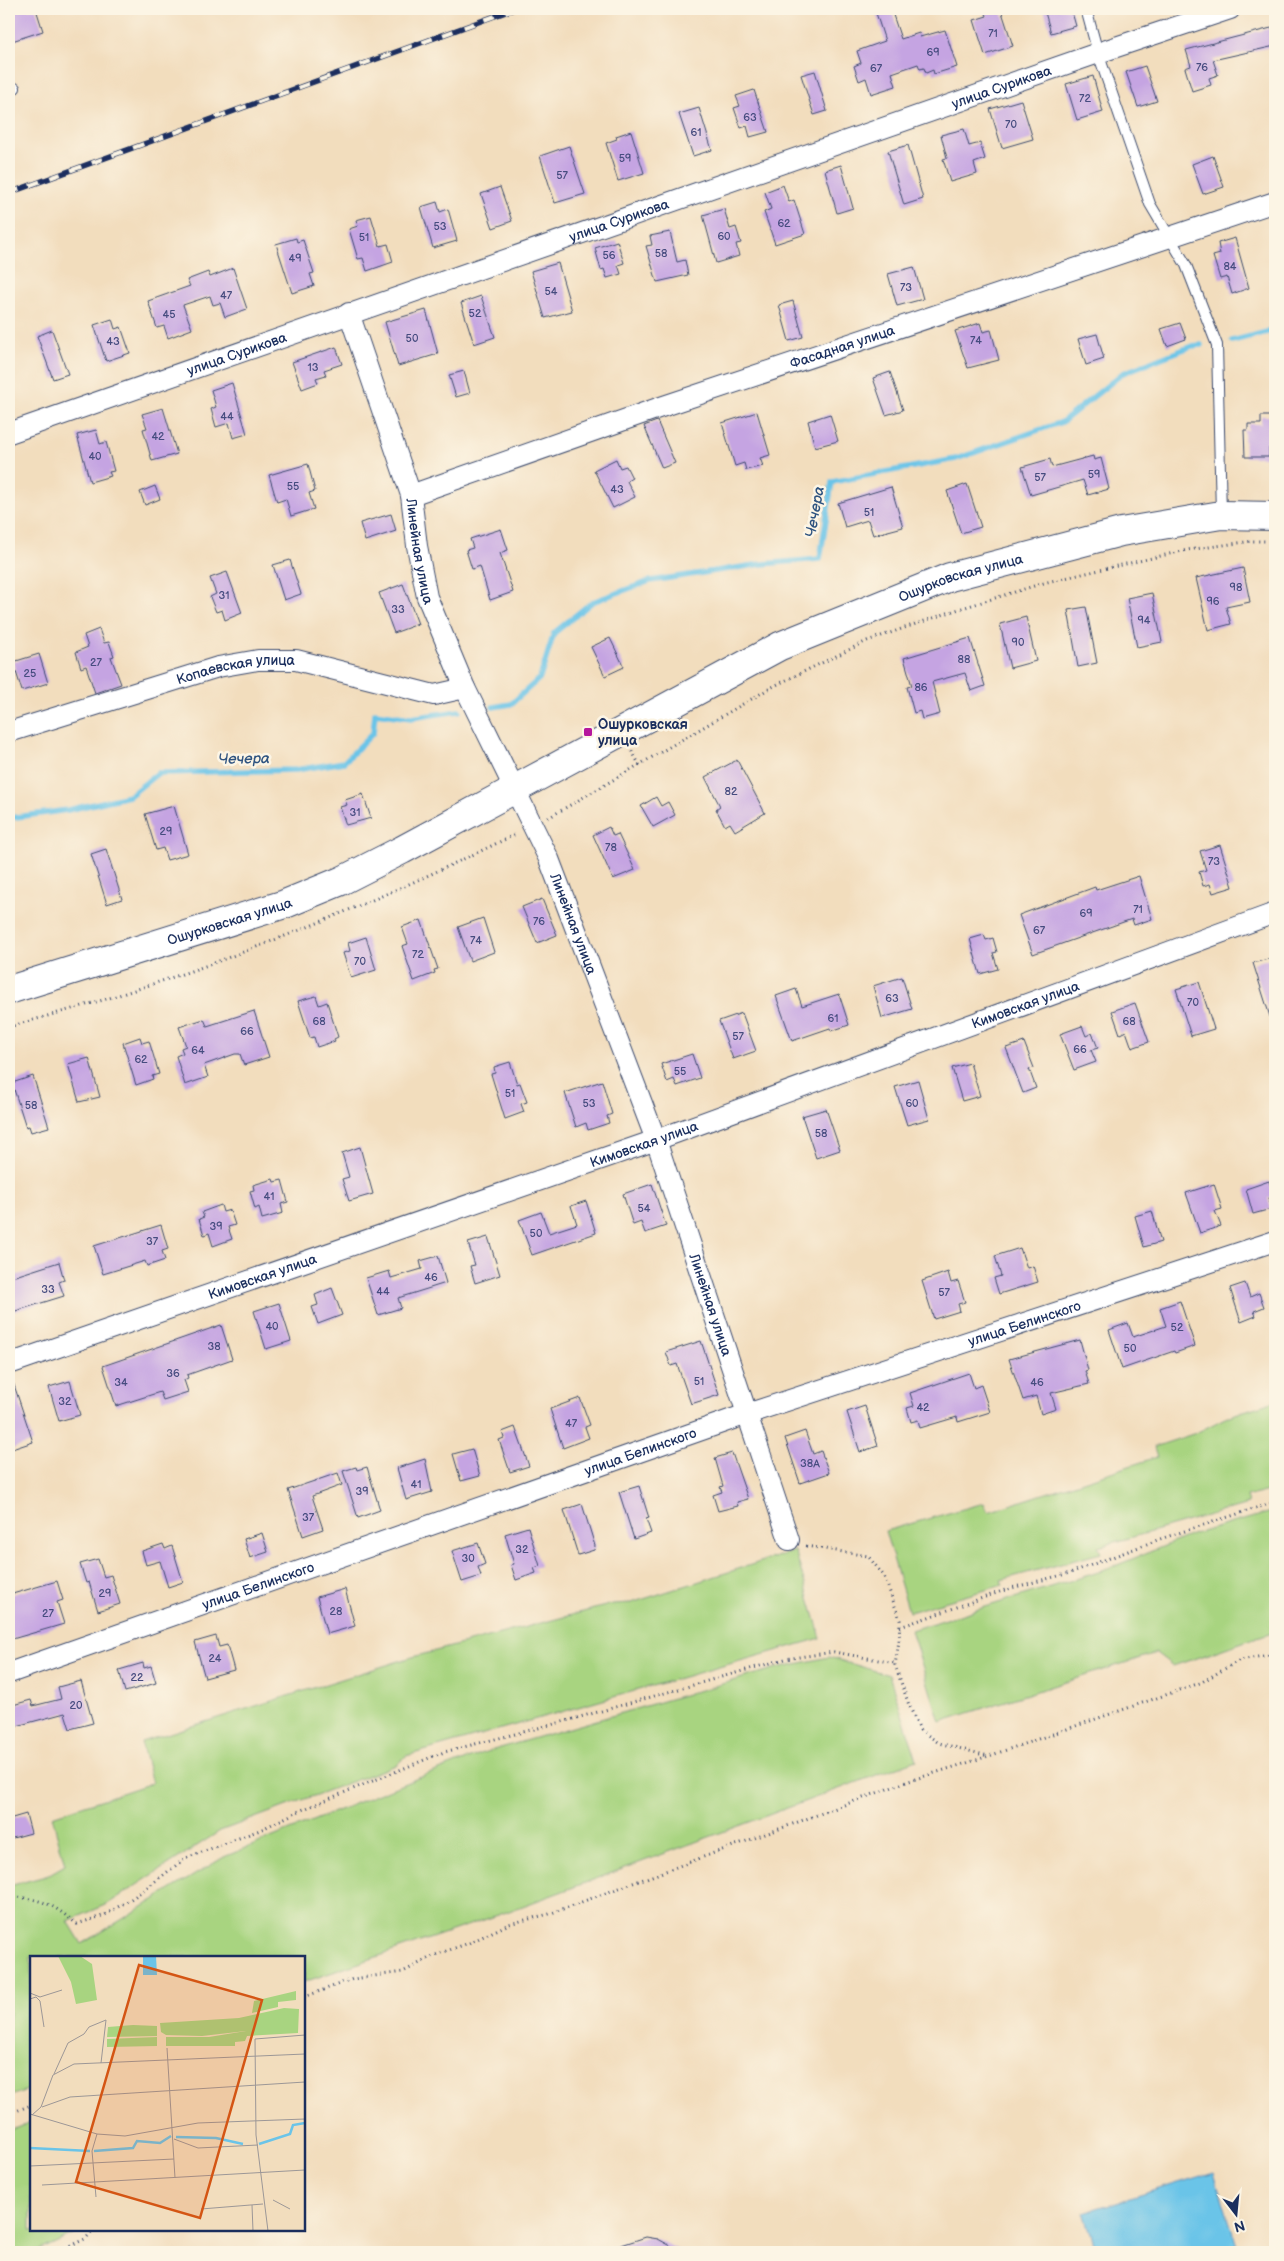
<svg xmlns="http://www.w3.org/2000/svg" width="1284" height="2261" font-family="'Balsamiq Sans',sans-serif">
<rect width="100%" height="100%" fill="#fcf5e5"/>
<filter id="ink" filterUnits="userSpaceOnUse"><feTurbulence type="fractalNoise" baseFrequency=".02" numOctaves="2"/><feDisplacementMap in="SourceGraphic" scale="10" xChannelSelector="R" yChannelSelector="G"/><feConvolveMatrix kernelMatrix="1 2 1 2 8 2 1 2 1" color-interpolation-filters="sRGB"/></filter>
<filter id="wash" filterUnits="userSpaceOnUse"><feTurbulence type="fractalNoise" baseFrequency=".0096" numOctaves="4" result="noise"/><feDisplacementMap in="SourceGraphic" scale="20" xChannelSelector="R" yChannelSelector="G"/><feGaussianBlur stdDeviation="1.12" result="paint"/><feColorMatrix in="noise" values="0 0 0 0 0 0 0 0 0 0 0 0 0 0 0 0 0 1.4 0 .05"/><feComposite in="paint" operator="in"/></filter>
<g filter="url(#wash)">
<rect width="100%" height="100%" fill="#f2ddbd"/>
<path fill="#a8d480" stroke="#62826f" d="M1275,1401V1489L1246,1497L1248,1504L1098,1547L1101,1553L1001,1580L1003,1585L909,1612L885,1531L984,1503L988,1512L1157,1457L1154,1447L1196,1433L1229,1416Z
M1275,1511V1631L1173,1666L1156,1653L940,1722L911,1630L1105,1570L1194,1534Z
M795,1551L821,1638L406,1756L396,1765L220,1831L106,1905L68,1921L82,1944L224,1857L403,1784L483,1753L777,1668L829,1657L889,1675L917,1760L501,1914L304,1982V1957H31V2088L9,2097V1886L46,1876L65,1865L52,1816L152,1783L141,1742L409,1658L613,1604L631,1603Z
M31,2122V2230H83L36,2252H9V2131Z"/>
<path fill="#6bc4e8" stroke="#437aa3" d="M1214,2172L1239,2252H1097L1084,2212Z"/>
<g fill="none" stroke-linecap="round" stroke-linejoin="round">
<path stroke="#6bc4e8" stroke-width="5.5" d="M1232,341L1275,330
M493,707L511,704L540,678L554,633L592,602L650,581L762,564L820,559L832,482L956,459L1062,422L1123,373L1192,346L1201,345
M9,818L68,810L129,796L158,773L296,770L344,762L373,733L375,713L411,718L459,711"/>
</g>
<g id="blocks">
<path fill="#c5a4e2" d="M9,9H36L43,31L9,42Z
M891,9L901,39L919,33L920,37L945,30L957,67L934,74L933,70L926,73L924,68L920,69L918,64L892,73L896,86L871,94L866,78L859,81L854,66L861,63L857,51L885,41L876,13Z
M984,9H1001L1013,46L985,55L974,20L987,16Z
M1044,9H1071L1076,26L1051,33Z
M1275,27V46L1213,60L1218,75L1209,78L1211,85L1192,91L1185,68L1191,66L1186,50Z
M1145,66L1157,101L1138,107L1126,72Z
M815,71L827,111L814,115L801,75Z
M1093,76L1103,112L1077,120L1066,84Z
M754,90L768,132L750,137L747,126L741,128L734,108L740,106L736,96Z
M1021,100L1033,139L1002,148L990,109Z
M699,108L712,150L693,156L679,114Z
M964,129L969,146L980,143L985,159L974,163L977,174L950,182L943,159L947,158L941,135Z
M631,131L644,173L618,181L606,143L617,139L616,136Z
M908,145L923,199L904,205L888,151Z
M569,146L585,194L555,203L540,156Z
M1213,156L1224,187L1203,194L1192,164Z
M841,165L853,208L837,213L825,170Z
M783,185L789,202L794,200L805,234L775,244L764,212L771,209L765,192Z
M500,187L512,221L493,228L481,194Z
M437,202L440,212L448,209L457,241L433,248L421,207Z
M724,209L730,229L736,227L741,243L736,244L739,256L716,263L703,215Z
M371,216L380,246L388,244L393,262L367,271L363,258L358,259L349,229L358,226L356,220Z
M670,232L677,262L685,260L688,275L657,282L646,246L652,245L650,236Z
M296,238L297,242L303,240L314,273L310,274L314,286L292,293L276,244Z
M1235,238L1249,288L1232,294L1227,277L1220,279L1213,256L1220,254L1218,243Z
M617,241L624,263L618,265L621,274L607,278L604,269L601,270L595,248Z
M558,263L572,311L545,318L531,271Z
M914,267L923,299L897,306L888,274Z
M233,268L247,309L225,317L220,303L213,305L210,296L183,305L192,329L168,338L164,326L157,328L148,301L190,286L187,280L208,272L210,277Z
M481,296L495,337L474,344L461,303Z
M793,301L803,337L789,341L779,305Z
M426,310L438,354L398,366L385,322Z
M112,319L115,329L121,327L130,353L106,361L94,325Z
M980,323L983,332L991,330L999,360L968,368L955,331Z
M1180,323L1186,339L1167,346L1161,329Z
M52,330L68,374L53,379L37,336Z
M1097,334L1104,359L1086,365L1078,339Z
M336,347L342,364L324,370L326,375L316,378L318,383L302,389L292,362Z
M464,371L470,393L456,397L449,375Z
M890,372L903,410L886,415L873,378Z
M232,383L247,434L233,438L229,423L216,427L211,409L216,407L211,390Z
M163,408L177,454L152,461L143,429L147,428L142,414Z
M757,412L770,455L760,458L763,466L746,470L744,463L735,466L722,423Z
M830,414L838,441L815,447L808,421Z
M1261,416H1275V447L1269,448V457H1245L1244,430H1248V424H1261Z
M657,421L675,463L662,468L644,426Z
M96,430L100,444L106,442L114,471L109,472L111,476L90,482L77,435Z
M1093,456L1094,460L1101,458L1109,489L1088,495L1083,480L1031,495L1022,467L1050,459L1052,467Z
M616,459L620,468L626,466L632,478L627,481L635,497L613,508L594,470Z
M308,464L315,491L309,493L314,509L291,516L286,499L277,502L269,475Z
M967,484L981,527L961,533L947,491Z
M155,486L160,499L145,505L140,492Z
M891,487L903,527L873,535L868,520L845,527L838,503Z
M391,514L396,531L365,541L360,523Z
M501,529L508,550L500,553L513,592L490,600L480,566L472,569L466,550L473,548L470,539Z
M290,560L301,594L284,600L273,565Z
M1243,568L1250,602L1226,607L1231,624L1208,630L1196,578Z
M227,572L242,613L225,620L222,610L216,612L210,597L216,594L210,578Z
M403,584L418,624L394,633L379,593Z
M1152,593L1162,642L1137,647L1127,598Z
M1086,607L1097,663L1078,667L1068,610Z
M1026,617L1036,661L1010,668L1000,624Z
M99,629L104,643L109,642L114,656L111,657L121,684L95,693L86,666L81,668L76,652L88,647L84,635Z
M610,638L624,667L605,676L591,647Z
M970,638L985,686L971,691L965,673L932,682L940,714L922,719L920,711L914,713L907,687L912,686L904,658Z
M39,654L48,683L22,691L13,662Z
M737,760L765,813L735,831L730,823L725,826L716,809L720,806L705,777Z
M363,794L371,818L346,825L340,807L347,805L345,800Z
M656,797L661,806L668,802L675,815L653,827L641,806Z
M174,806L188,854L167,860L163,848L156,850L145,814Z
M609,827L613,836L618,834L635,870L613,879L593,835Z
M1220,845L1233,887L1213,893L1210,884L1203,886L1199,872L1206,870L1200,851Z
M106,849L122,899L107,904L91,854Z
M1139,876L1152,919L1134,925L1132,919L1033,954L1019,915L1095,887L1096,890Z
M542,899L557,935L537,943L522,907Z
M483,918L494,952L470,961L458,927Z
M421,920L438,969L434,970L435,973L414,981L402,946L408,944L402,927Z
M984,935L986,940L993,938L997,952L993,953L998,969L980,974L970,939Z
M366,937L376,970L351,978L343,953L350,951L348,943Z
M1272,958L1275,970V1023H1272L1253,963Z
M902,977L912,1009L882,1018L873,986Z
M1199,982L1214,1029L1191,1036L1176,989Z
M796,989L802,1006L839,994L849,1025L831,1031L830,1028L792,1041L776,996Z
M316,996L319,1005L327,1002L338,1037L334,1039L335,1041L317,1047L314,1037L310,1038L298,1001Z
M1135,1003L1149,1042L1132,1048L1126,1031L1120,1034L1112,1011Z
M254,1011L269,1057L244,1065L240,1054H235L204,1065L208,1077L185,1085L176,1056L183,1053L181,1048L186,1046L179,1027L204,1019L207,1026Z
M742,1013L756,1051L733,1059L719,1021Z
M1082,1026L1086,1036L1092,1033L1098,1048L1091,1050L1096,1062L1074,1070L1060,1034Z
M140,1037L142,1043L149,1041L159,1074L152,1076L153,1079L136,1085L123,1043Z
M1024,1042L1034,1068L1029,1069L1036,1088L1023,1093L1006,1048Z
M692,1054L700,1078L677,1086L674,1079L667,1082L661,1064Z
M89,1058L100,1097L79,1102L68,1064Z
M510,1062L517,1084L520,1083L527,1102L521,1104L524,1112L505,1119L491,1074L495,1073L494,1067Z
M970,1063L980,1096L962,1101L952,1068Z
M33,1076L49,1127L31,1132L29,1126L26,1127L12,1083Z
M918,1080L929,1119L907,1125L895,1087Z
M602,1081L612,1114L607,1116L609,1123L588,1130L586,1123L576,1127L565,1093Z
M826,1109L840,1150L816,1158L802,1116Z
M360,1147L373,1194L349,1201L342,1179L349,1177L342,1153Z
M273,1179L274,1182L282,1180L288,1202L281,1204L283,1213L262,1219L259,1207L255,1209L250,1191L254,1190L253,1185Z
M1269,1181L1274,1196L1268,1198L1271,1209L1253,1214L1246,1189Z
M652,1184L666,1226L645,1233L641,1222L633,1225L623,1194Z
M1214,1184L1222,1209L1215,1211L1221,1226L1200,1233L1186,1193Z
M586,1201L596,1233L532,1255L519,1220L541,1212L549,1233L577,1224L571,1206Z
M221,1205L223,1212L230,1210L235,1225L228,1227L232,1239L213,1246L209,1233L204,1235L199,1219L204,1217L202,1212Z
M1152,1211L1161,1242L1144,1247L1135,1216Z
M161,1225L168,1249L162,1251L165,1260L147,1266L145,1261L103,1274L94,1246Z
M488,1237L500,1275L475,1283L470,1266L475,1265L468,1243Z
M1020,1248L1027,1268L1033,1266L1038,1282L999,1294L994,1278L1001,1276L995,1256Z
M438,1256L446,1283L398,1298L401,1308L378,1315L366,1278L389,1271L391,1278L422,1269L420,1261Z
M59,1262L64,1280L59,1282L64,1296L9,1313V1278Z
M948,1272L951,1283L958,1281L965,1302L958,1304L960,1311L934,1319L922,1281Z
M1245,1283L1250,1297L1259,1293L1264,1307L1254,1311L1256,1316L1241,1322L1230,1288Z
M332,1288L342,1315L318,1324L312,1307L318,1305L315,1295Z
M1180,1301L1195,1346L1175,1353L1174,1351L1122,1369L1109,1330L1128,1323L1133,1337L1166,1326L1160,1308Z
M279,1303L291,1341L266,1349L254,1311Z
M221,1325L232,1359L187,1375L188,1378L184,1380L188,1392L163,1400L160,1392L116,1406L103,1366Z
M1080,1340L1088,1370L1085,1371L1089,1384L1051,1393L1056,1409L1041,1414L1036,1396L1023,1400L1009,1359Z
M701,1341L719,1395L691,1404L677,1364L671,1366L666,1352Z
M969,1373L974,1388L981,1385L990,1412L958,1422L957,1417L920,1428L918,1420L911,1422L907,1408L914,1406L910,1393Z
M9,1379H12L33,1442L9,1450Z
M70,1381L80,1415L59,1421L49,1387Z
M580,1398L590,1425L585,1427L589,1438L563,1448L550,1409Z
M865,1406L878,1446L860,1452L847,1412Z
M515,1427L529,1466L510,1472L499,1440L504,1438L502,1432Z
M805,1431L813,1454L821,1451L829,1473L800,1483L785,1438Z
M472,1449L480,1476L461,1481L453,1454Z
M732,1453L748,1499L737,1502L738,1506L718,1511L713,1495L722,1492L720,1487L723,1486L715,1458Z
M425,1459L432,1492L406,1500L397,1468Z
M356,1467L357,1470L367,1467L380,1510L358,1518L343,1471Z
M338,1473L342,1485L312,1496L323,1529L303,1536L288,1490Z
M639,1486L649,1518L646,1519L651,1533L634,1539L619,1492Z
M582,1504L595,1546L594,1550L578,1555L564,1510Z
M528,1527L540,1566L534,1568L536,1573L516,1580L511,1565L514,1564L505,1534Z
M262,1533L268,1552L250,1558L244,1539Z
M478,1543L485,1564L478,1567L481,1576L462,1582L452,1551Z
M163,1544L165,1549L172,1546L183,1582L168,1587L160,1561L146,1565L142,1551Z
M98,1559L104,1577L111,1575L120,1604L98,1611L89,1582L86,1583L80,1564Z
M57,1581L63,1600L57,1602L64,1624L9,1640V1595Z
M345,1589L355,1626L327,1634L317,1597Z
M216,1636L219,1647L227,1645L234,1670L205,1678L195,1642Z
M143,1663L144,1668L151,1666L156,1683L125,1692L119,1670Z
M81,1681L93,1723L70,1729L65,1713L9,1728V1706L31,1700L33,1706L61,1699L58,1687Z
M26,1814L31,1833L9,1839V1819Z
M646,2237L658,2239L682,2252H610L609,2249Z"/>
</g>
</g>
<g filter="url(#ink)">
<use href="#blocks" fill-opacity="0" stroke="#3b496c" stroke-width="1"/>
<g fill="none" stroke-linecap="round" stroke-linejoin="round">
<g stroke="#3b496c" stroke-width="12">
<path id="lane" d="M1086,9L1098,53L1150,204L1186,265L1217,345L1221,514
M9,90L15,88"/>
</g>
<g stroke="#3b496c" stroke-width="22">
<g id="street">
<path id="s1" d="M349,313L411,495L417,546L427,597L465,688L549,859L656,1140L789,1540"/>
<path id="s2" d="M9,433L1098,53L1230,9"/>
<path id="s3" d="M411,495L661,407L1275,202"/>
<path id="s4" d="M9,732L218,667L258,660H296L434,695L465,688"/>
<path id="s5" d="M9,1364L656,1140L1275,913"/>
<path id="s6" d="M9,1673L747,1414L1275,1241"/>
</g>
</g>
<g stroke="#3b496c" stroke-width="30">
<g id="secondary">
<path id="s7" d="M9,990L285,904L341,881L402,850L780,646L950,577L1121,532L1221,515L1275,516"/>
</g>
</g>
<path stroke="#3b496c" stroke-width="3" stroke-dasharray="1 4" stroke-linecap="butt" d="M632,751L640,766
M548,818L772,687L867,641L959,609L1047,582L1187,550L1253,541H1275
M9,1027C46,1016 85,1006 122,994C257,951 389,896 516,834
M806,1546L868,1556L884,1576L900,1620L899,1641L895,1665L909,1705L920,1730L939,1743L988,1756
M900,1627L1011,1588L1070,1573L1160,1539L1275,1502
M9,1896C44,1900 49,1902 77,1924L105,1915L134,1897L186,1858L260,1830L299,1811L444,1752L566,1721L785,1659L834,1652L895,1663
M304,1997L353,1979L403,1972L435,1955L469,1943L509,1924L549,1914L909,1781L989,1756L1200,1683L1240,1660L1275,1654
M9,2114L31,2105
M56,2252L85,2239L94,2230"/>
<use href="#lane" stroke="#fff" stroke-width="10"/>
<use href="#street" stroke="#fff" stroke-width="20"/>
<use href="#secondary" stroke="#fff" stroke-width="28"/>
<g stroke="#1b2f5e" stroke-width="5.5">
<path id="rail" d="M9,193L514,9"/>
</g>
<use href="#rail" stroke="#fcf5e5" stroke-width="4" stroke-dasharray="11" stroke-linecap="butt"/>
</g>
</g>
<rect fill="#b5179e" stroke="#fcf5e5" stroke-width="2" x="583" y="727" width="10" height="10" rx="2.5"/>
<g text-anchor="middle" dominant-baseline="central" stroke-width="5" stroke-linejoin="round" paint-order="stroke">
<g font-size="11" fill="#464c7f">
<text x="993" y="33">71</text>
<text x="933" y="52">69</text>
<text x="1202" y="67">76</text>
<text x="876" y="68">67</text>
<text x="1085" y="98">72</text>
<text x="750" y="117">63</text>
<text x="1011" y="124">70</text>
<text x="696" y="132">61</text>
<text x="625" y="158">59</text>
<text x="562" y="175">57</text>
<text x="784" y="223">62</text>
<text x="440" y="226">53</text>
<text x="724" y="236">60</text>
<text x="364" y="237">51</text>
<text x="661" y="253">58</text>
<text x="609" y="255">56</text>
<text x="295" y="258">49</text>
<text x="1230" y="266">84</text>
<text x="906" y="287">73</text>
<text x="551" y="291">54</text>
<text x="226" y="295">47</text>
<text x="475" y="313">52</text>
<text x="169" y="314">45</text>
<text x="412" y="338">50</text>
<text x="976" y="340">74</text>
<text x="113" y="341">43</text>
<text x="313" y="367">13</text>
<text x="227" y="416">44</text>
<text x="158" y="436">42</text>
<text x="95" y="456">40</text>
<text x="1094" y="474">59</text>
<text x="1040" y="477">57</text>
<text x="293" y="486">55</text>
<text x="617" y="489">43</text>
<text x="869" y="512">51</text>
<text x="1236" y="587">98</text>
<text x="224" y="595">31</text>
<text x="1213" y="601">96</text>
<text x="398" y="609">33</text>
<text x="1144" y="620">94</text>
<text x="1018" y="642">90</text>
<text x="964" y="659">88</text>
<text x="96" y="662">27</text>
<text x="30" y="673">25</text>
<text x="921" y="687">86</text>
<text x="731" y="791">82</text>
<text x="355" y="812">31</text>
<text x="166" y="831">29</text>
<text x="611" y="847">78</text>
<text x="1214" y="861">73</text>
<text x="1138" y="909">71</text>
<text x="1086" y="913">69</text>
<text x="539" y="921">76</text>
<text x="1039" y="930">67</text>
<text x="476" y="940">74</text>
<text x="418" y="954">72</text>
<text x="360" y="961">70</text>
<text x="892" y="998">63</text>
<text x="1193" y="1002">70</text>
<text x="833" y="1018">61</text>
<text x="319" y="1021">68</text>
<text x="1129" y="1021">68</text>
<text x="247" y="1031">66</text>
<text x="738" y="1036">57</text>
<text x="1080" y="1049">66</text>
<text x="198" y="1050">64</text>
<text x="141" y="1059">62</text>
<text x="680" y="1071">55</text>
<text x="510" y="1093">51</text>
<text x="589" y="1103">53</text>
<text x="912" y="1103">60</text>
<text x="31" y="1105">58</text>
<text x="821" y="1133">58</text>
<text x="269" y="1196">41</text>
<text x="644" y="1208">54</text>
<text x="216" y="1226">39</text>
<text x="536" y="1233">50</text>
<text x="152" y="1241">37</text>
<text x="431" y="1277">46</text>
<text x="48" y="1289">33</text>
<text x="383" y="1291">44</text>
<text x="944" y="1292">57</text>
<text x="272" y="1326">40</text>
<text x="1177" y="1327">52</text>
<text x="214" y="1346">38</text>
<text x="1130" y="1348">50</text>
<text x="173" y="1373">36</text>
<text x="699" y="1381">51</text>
<text x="121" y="1382">34</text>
<text x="1037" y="1382">46</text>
<text x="65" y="1401">32</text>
<text x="923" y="1407">42</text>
<text x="571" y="1423">47</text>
<text x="810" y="1463">38А</text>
<text x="416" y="1484">41</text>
<text x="362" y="1491">39</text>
<text x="308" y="1517">37</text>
<text x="522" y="1549">32</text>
<text x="468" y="1558">30</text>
<text x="105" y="1593">29</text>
<text x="336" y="1611">28</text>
<text x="48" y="1613">27</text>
<text x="215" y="1658">24</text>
<text x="137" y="1677">22</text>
<text x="76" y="1705">20</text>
</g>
<g font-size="14" fill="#1b2f5e" stroke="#fcf5e5">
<text stroke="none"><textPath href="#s2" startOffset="1051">улица Сурикова</textPath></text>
<text stroke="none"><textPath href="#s2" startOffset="646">улица Сурикова</textPath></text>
<text stroke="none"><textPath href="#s3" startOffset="456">Фасадная улица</textPath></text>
<text stroke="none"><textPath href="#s2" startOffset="241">улица Сурикова</textPath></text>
<text stroke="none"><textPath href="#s1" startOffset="249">Линейная улица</textPath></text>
<text stroke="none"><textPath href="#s7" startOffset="1041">Ошурковская улица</textPath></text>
<text stroke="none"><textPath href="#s4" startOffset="236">Копаевская улица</textPath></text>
<text stroke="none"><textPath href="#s7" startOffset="231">Ошурковская улица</textPath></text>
<text stroke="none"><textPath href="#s1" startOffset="654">Линейная улица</textPath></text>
<text stroke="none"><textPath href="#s5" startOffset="1078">Кимовская улица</textPath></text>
<text stroke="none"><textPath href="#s5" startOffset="672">Кимовская улица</textPath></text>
<text stroke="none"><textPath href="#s5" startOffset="268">Кимовская улица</textPath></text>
<text stroke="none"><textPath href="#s1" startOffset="1059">Линейная улица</textPath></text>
<text stroke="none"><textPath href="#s6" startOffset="1074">улица Белинского</textPath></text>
<text stroke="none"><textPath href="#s6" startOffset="669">улица Белинского</textPath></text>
<text stroke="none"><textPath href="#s6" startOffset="264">улица Белинского</textPath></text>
</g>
<g font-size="14" font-weight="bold" fill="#1b2f5e" stroke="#fcf5e5" text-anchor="start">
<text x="598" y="724">Ошурковская<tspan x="598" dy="16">улица</tspan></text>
</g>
<g font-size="15" font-style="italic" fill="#2f5480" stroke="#fcf5e5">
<text transform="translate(815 512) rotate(-80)">Чечера</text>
<text transform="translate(244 759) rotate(-1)">Чечера</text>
</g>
</g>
<g transform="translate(30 1956)">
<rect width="275" height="275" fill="#f2ddbd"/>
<path d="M28,0H50L62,8L67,44L46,48L41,26ZM266,35V44L248,46V51L222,57L224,45ZM254,52L269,53L268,77L217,80L215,85L205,86V90H136V81H179L216,75L172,80L136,79L131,76L130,67L209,62ZM103,69L127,70V80L77,81L78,71ZM127,81V90L77,91V83Z" fill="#a8d480"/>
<path d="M113,0H126L127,19H113Z" fill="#6bc4e8"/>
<path fill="none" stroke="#6bc4e8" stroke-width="2.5" d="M146,181L186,182L213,188M229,188L260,178L263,169L275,167M0,192L60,195M64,195L103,192L107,185L130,187L141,180"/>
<path fill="none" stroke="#9c9797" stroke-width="1" d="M0,37L10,41L32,34M0,43L6,41L10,45L14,71M137,92L145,222M24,118L38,87L54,78L59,71L76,64L71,107M12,151L40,141L275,126M0,158L67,178L95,180L168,167L275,163M2,159L11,151L23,119L44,108L275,98M144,183L168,192L228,189M0,210L144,203M12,229L275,214M66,241L62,195L67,178M243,244L260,253M222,249L223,275M171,253L233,248M238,275L226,179L225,83L275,79"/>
<path fill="#d45514" fill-opacity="0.15" stroke="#d45514" stroke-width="2.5" d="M109,9L232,44L170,262L46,226Z"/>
<rect width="275" height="275" fill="none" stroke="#1b2f5e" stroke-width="2.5"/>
</g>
<rect width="1284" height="2261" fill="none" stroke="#fcf5e5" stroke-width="30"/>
<g transform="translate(1236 2214) rotate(164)" stroke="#fcf5e5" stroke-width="4" paint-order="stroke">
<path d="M0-4L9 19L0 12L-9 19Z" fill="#1b2f5e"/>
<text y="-8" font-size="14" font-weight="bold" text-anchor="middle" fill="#1b2f5e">N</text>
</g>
</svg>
